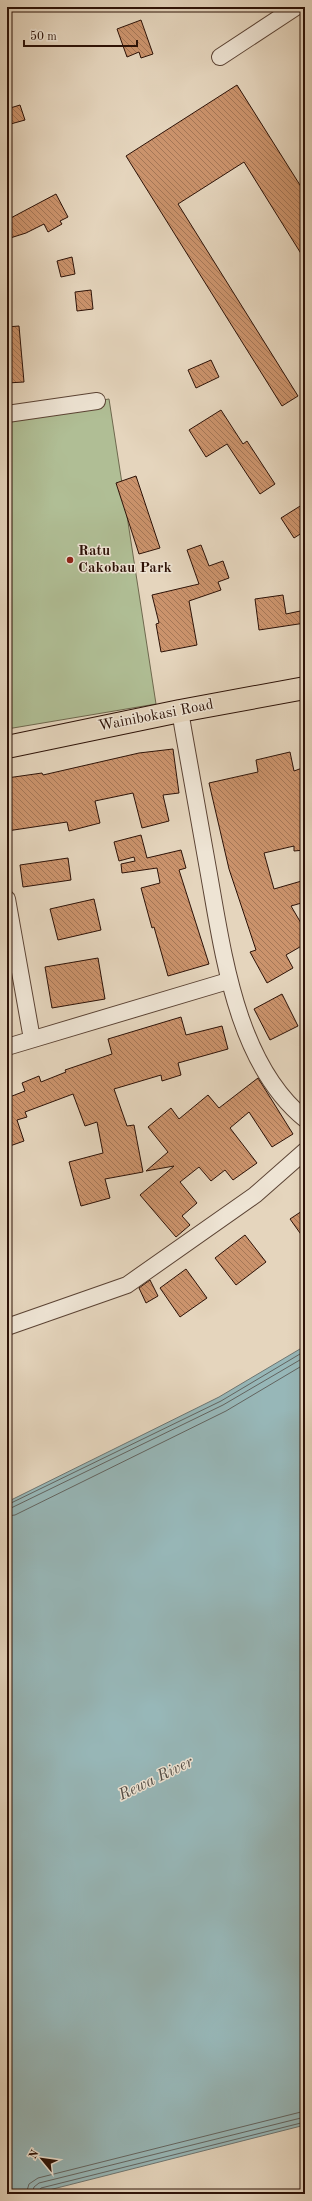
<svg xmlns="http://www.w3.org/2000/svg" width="312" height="2201" font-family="'Old Standard TT',serif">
<defs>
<pattern id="building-back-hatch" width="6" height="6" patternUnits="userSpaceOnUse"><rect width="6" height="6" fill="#cb936c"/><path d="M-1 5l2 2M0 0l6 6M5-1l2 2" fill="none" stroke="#a57757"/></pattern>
</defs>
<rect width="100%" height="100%" fill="#e5d5bd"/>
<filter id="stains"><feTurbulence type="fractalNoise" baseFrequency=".005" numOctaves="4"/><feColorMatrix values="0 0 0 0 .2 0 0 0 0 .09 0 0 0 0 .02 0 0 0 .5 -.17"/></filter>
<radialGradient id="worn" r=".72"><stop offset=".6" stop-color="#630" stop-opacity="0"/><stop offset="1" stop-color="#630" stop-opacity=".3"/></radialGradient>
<path fill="#b0be95" stroke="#6e684e" d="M109,399L156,704L7,729V416Z"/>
<path fill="#97b7b8" stroke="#6d7571" d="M305,1346V2125L49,2190L33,2194H7V1502L219,1397Z"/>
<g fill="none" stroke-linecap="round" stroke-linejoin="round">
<path stroke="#626460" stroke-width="1" d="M7,1505L221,1401L305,1351
M7,1510L223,1405L305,1357
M7,1516L15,1515L226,1411L305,1364
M26,2194L29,2184L38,2178L305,2111
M32,2194L34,2187L39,2183L305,2117
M37,2194L41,2188L305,2122"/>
</g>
<path fill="url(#building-back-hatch)" stroke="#2d1207" d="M141,20L153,54L141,58L139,52L127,57L117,29Z
M237,85L305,193V260L244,162L178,204L298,396L282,406L126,156Z
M20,105L25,120L7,125V109Z
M56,194L68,217L60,221L62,224L48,232L44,224L26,233L7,239V220Z
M72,257L75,274L61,277L57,261Z
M91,290L93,309L77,311L75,292Z
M19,326L24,382L7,383V327Z
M211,360L219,377L196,388L188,370Z
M221,410L243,444L247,441L275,484L260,494L227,444L206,457L189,430Z
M136,476L160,548L139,554L116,483Z
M305,503V531L294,538L281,518Z
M201,545L209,566L223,561L229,578L218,582L221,590L189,601L197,645L161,652L156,624L159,623L152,595L199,584L187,550Z
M283,595L286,614L305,610V623L259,630L255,599Z
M173,749L179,793L163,795L169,821L142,828L133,793L95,801L100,823L69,831L67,822L7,831V778L42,773L43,775L139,753Z
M290,752L294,771L305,767V850L294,851V846L264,853L274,889L305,880V902L291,906L305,930V944L286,955L293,968L267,983L250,952L256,950L229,869L209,783L258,772L256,760Z
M141,835L147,858L181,850L186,868L179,870L209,964L168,976L154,927L152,928L141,888L160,883L157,868L122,873L121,864L135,861L134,857L119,861L114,842Z
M68,858L71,880L23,887L20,865Z
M94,899L101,930L58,940L50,909Z
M98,958L105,999L52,1008L45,967Z
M282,994L298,1026L270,1040L254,1009Z
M181,1017L186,1035L222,1026L228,1049L178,1063L181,1075L162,1081L161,1075L114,1089L127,1126L134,1125L143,1172L105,1179L110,1198L81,1206L69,1162L103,1153L97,1122L85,1126L73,1094L25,1112L27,1117L17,1120L24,1141L7,1147V1098L25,1091L22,1083L39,1076L41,1082L66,1072L65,1070L112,1054L108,1039Z
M258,1078L293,1134L272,1147L249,1112L230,1128L257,1163L233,1180L225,1170L211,1181L199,1167L180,1182L197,1203L182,1216L190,1225L176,1237L140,1195L174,1166L146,1171L168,1152L148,1127L171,1108L179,1119L208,1095L219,1108Z
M305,1209V1240L290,1219Z
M245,1235L266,1262L236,1285L215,1258Z
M186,1269L207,1298L180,1317L160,1288Z
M150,1280L158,1296L146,1303L139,1288Z"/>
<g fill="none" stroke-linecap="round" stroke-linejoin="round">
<g stroke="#5b4334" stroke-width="18">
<path id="minor" d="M220,57L296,7
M7,414L97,401
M180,711C189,764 199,817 208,869C223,952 236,1063 305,1119
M7,899L32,1039
M7,1047L228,981
M7,1327L127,1285L255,1195L305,1151"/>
</g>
<g stroke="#2d1207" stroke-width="24">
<path id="primary" d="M7,747L180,711L305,688"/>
</g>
<use href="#minor" stroke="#eee4d4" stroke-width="16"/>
<use href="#primary" stroke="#e5d5bd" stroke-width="22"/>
</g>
<circle fill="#8f2418" stroke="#eee4d4" stroke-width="1.5" cx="70" cy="560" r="4"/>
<g text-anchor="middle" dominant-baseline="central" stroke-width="3" stroke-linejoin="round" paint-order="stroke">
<g font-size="15" font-weight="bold" fill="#2d1207" stroke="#eee4d4" text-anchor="start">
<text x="78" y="551">Ratu<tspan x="78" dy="17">Cakobau Park</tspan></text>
</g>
<g font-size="15" fill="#2d1207" stroke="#eee4d4">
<text transform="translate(156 716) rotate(-11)">Wainibokasi Road</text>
</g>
<g font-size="16" font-style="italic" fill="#524c45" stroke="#eee4d4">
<text transform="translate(156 1779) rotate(-26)">Rewa River</text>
</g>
</g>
<rect width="312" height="2201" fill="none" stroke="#e5d5bd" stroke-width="24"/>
<rect x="8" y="8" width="296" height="2185" fill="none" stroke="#2d1207" stroke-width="2"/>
<rect x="12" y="12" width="288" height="2177" fill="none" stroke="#2d1207"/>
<g transform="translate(42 2159) rotate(299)" stroke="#eee4d4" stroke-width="3" paint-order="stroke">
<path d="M0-3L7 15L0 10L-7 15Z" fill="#2d1207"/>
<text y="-6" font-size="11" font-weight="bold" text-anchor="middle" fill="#2d1207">N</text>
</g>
<path d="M24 40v6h113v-6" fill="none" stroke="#2d1207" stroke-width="2"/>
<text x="30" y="40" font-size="12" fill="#2d1207" stroke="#eee4d4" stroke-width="3" paint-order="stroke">50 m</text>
<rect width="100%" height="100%" filter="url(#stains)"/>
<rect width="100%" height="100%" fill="url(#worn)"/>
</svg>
